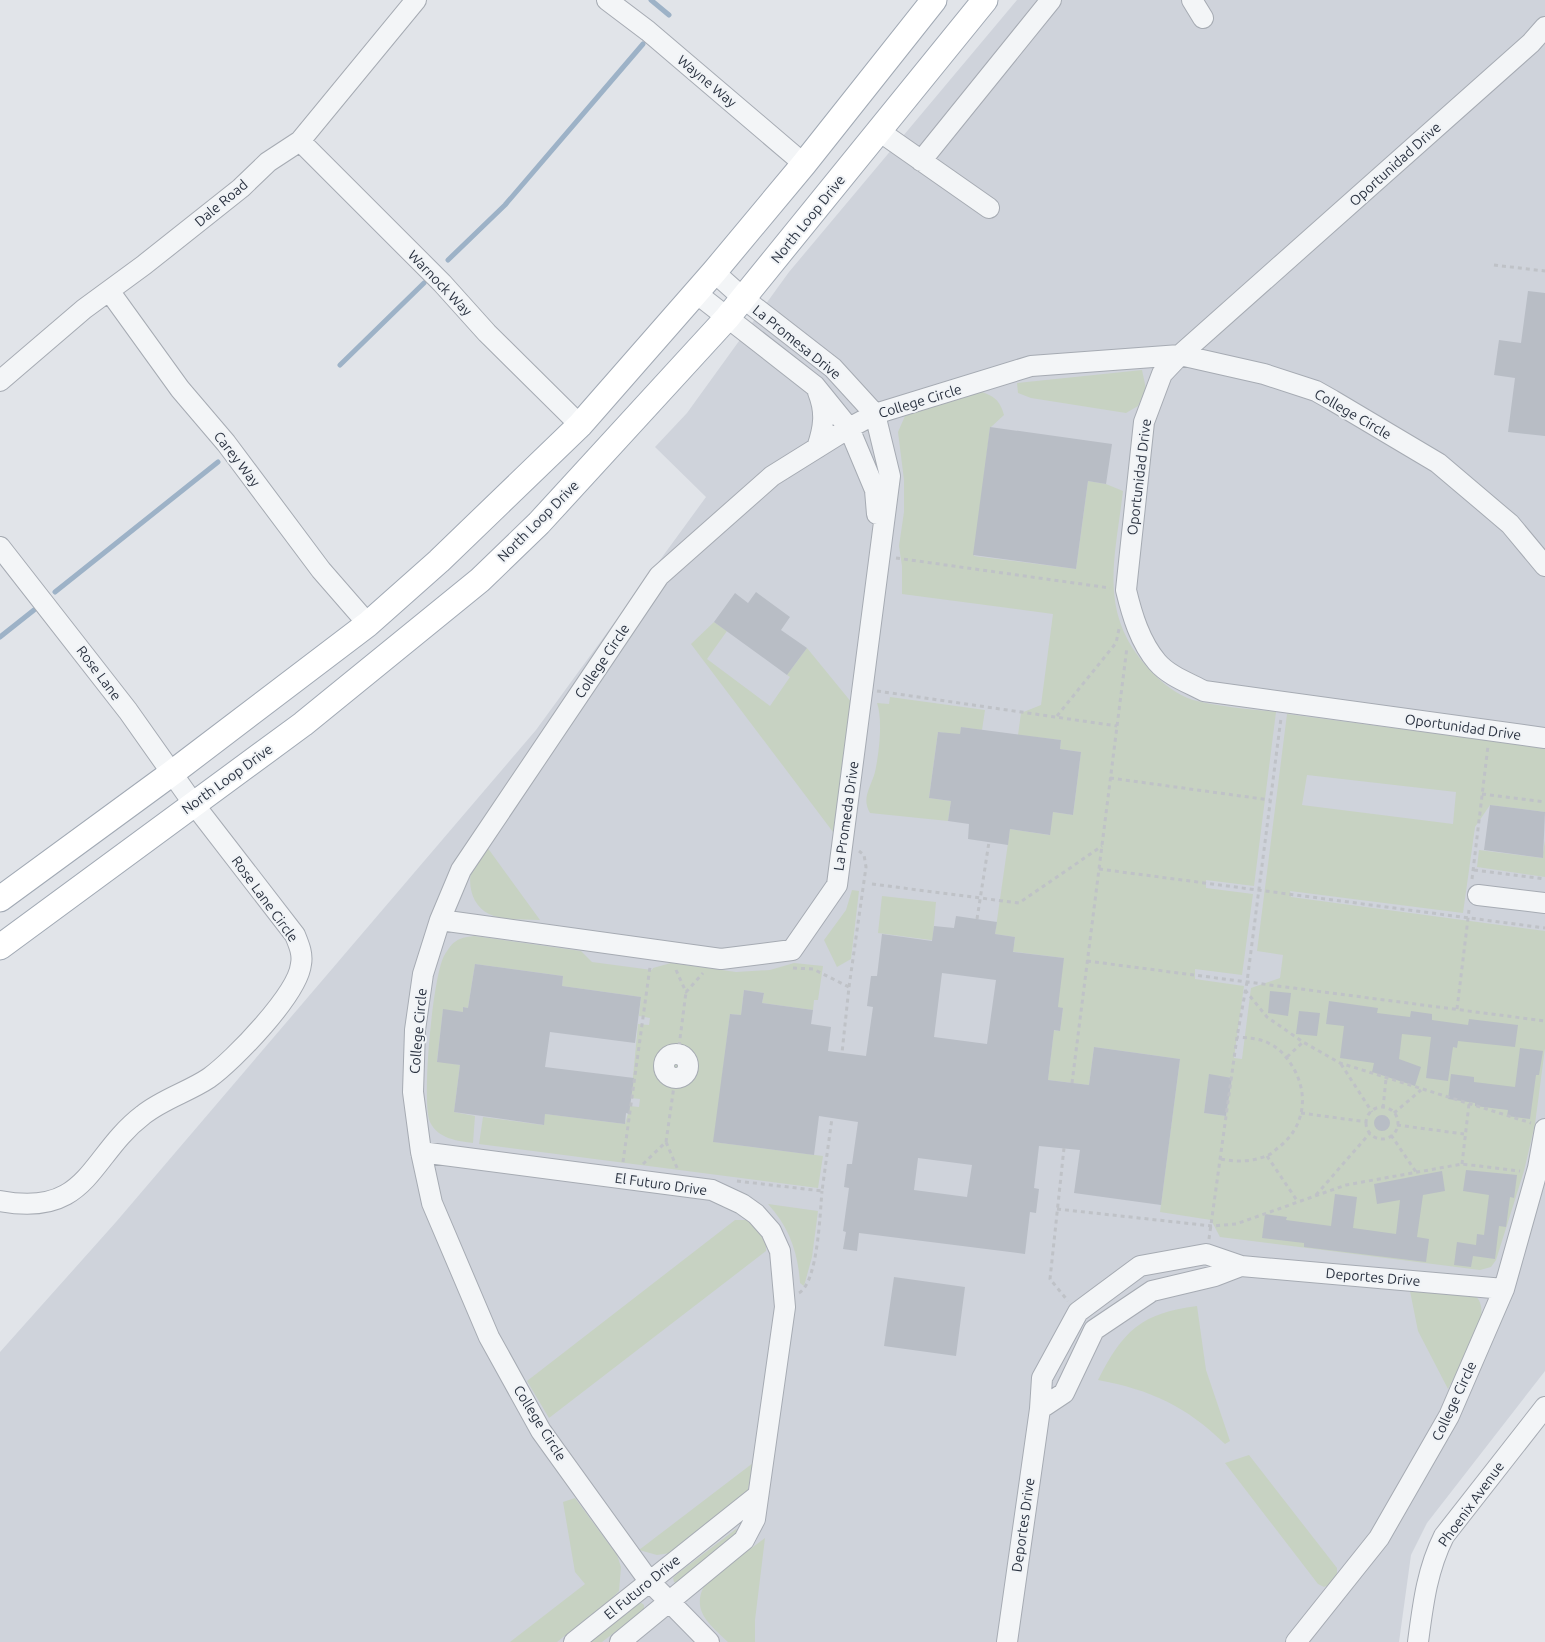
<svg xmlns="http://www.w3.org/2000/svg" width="1545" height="1642" font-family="Ubuntu,sans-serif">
<rect width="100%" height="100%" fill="#e1e4e9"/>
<path fill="#cfd3db" d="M1017,0H1545V1371L1427,1523L1411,1555L1399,1642H0V1352L116,1222L536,730L706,497L655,447L687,413L789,272Z"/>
<path fill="#c7d2c2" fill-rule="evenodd" d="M1142,370L1146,389L1138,406L1126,413L1031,398L1018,393L1017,383Z
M979,391C994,396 1000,400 1004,415L990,428L974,556L1076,569L1088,481L1106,484L1123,491C1115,560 1097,614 1150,670C1162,683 1177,695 1193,700C1220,707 1248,709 1276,712L1254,886L1206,880V888L1253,894L1242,975L1195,969V979L1244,986L1234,1058L1242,1059L1251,988L1280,978L1283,955L1257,951L1287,714L1545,748V812L1490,805L1475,827L1463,913L1290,891L1291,897L1545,931V1048L1535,1124L1524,1171L1496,1260L1491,1267L1480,1270L1220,1237L1211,1220L1160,1212L1180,1059L1094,1047L1089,1085L1048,1080L1053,1037H1051L1052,1030L1060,1031L1063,1008L1055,1007L1064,958L1000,950V944L1014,945L1015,937L995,934L1010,829L1049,835L1053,812L1073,815L1081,752L1060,749L1061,740L1018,735L1021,713L1041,705L1053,614L902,594V566L899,546L904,512V480L898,432L905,416ZM1307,775L1456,792L1453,824L1302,805ZM1209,1075L1232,1078L1226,1116L1204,1113Z
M714,622L727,631L707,659L770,706L790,677L787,675L807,648L852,703L833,832L691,644Z
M890,697L985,710L982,730L961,727L960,735L938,732L929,798L951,801L948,821L870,813C861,798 871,787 875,772C879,754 883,720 877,703L889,704Z
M1545,841V877L1477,867L1479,850L1542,858Z
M487,847L540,920C524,919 504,921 489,914C472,906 466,883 473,866C477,860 483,853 487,847Z
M852,890L859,891L851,959L837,967L824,940L846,910Z
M882,896L936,902L933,935L947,937L946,942L878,933Z
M474,936L581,951L592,962L652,970L653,968L671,963L736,972L770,970L794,963L823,966L818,1000H814L813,1010L762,1003L764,993L744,990L741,1015L730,1014L714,1142L823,1156L818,1188L479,1144L483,1117L543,1125L545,1114L625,1124L630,1106L639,1107L640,1099L631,1098L638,1024L649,1025L650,1018L639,1016L641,997L562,986L563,976L475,964L468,1008L463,1007V1012L443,1010L437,1061L460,1065L454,1112L475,1116L473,1143C458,1141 438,1139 430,1122C421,1101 433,976 444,956C453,941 457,938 474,936Z
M768,1204L818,1211L812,1257L804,1286L800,1283C798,1252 789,1227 768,1204Z
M735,1220H750L766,1243V1251L549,1418L527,1381Z
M1414,1286C1426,1288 1461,1289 1471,1293C1501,1307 1458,1370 1448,1389L1418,1331L1410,1291Z
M1197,1306L1206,1370L1230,1441L1225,1444C1186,1406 1151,1390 1098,1380C1123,1331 1141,1313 1197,1306Z
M1249,1455L1337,1568V1575L1329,1585L1324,1587L1318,1584L1225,1463Z
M753,1463L747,1495L670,1553L657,1555L639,1550Z
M575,1498L617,1555L621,1567L619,1591L610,1600L557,1642H510L585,1584L575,1572L563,1502Z
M736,1529L741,1535L678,1583L674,1582L673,1578L677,1574Z
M765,1538L755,1620V1642H728C708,1623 689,1609 707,1581Z
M640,1602L644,1605V1610L602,1642H587Z"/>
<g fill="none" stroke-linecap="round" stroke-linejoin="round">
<path stroke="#9db2c7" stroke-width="5" d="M651,0L669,15
M448,260L505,205L643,44
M340,365L424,283
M55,592L218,462
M0,637L34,610"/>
</g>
<path fill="#b8bdc5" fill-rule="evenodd" d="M1528,291L1545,293V436L1508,432L1515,378L1494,375L1499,340L1521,343Z
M990,427L1112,444L1106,484L1088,481L1076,569L973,555Z
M756,592L790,617L781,630L807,648L787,675L714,622L735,593L748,603Z
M961,727L1061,740L1060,749L1081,752L1073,815L1053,812L1050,835L1010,829L1008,845L968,839L969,824L948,821L951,801L929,798L938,732L960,734Z
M1490,805L1545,812L1543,858L1484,850Z
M956,916L997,922L995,934L1015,937L1013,952L1064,958L1058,1007L1063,1008L1060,1031L1054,1030L1048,1080L1089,1085L1094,1047L1180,1059L1161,1205L1074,1193L1080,1150L1039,1146L1034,1188L1039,1189L1036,1213L1030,1212L1025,1254L859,1233L857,1251L843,1249L846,1232L843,1231L849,1188L844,1187L847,1164H852L858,1122L819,1116L814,1155L713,1142L730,1014L741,1015L744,990L764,993L762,1003L813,1010L811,1024L831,1027L828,1051L866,1056L873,1007L867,1006L871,976H877L882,934L932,941L934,926L954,928ZM942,973L996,980L987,1044L934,1037ZM918,1158L972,1165L967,1197L914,1190Z
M475,964L563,976L562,986L641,997L635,1043L550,1032L545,1067L634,1078L629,1114L626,1113L625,1124L545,1114L544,1125L454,1112L460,1065L437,1062L443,1009L463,1012V1007L468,1008Z
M1270,991L1291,993L1288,1016L1268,1013Z
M1329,1001L1378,1008L1377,1013L1410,1017L1411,1011L1432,1014V1020L1468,1025L1469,1019L1518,1025L1515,1047L1458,1041L1457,1048L1453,1047L1448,1081L1426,1078L1431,1037L1402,1034L1399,1059L1421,1067L1415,1086L1372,1072L1374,1063L1340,1058L1344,1026L1326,1024Z
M1299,1011L1320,1013L1317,1036L1296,1034Z
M1520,1048L1543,1051L1539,1075H1536L1530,1119L1507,1116L1508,1110L1475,1106V1103L1448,1099L1451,1074L1474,1077V1082L1515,1087Z
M1209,1074L1232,1078L1226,1116L1204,1113Z
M1374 1123a8 8 0 1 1 16 0a8 8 0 1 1-16 0Z
M1466,1170L1517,1175L1514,1198L1510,1197L1506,1227L1499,1226L1495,1259L1473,1256L1471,1267L1454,1265L1457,1242L1476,1245L1477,1234L1484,1235L1489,1195L1463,1191Z
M1442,1171L1445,1191L1423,1195L1417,1237L1429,1239L1426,1262L1304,1247V1243L1262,1238L1265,1214L1287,1217L1286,1220L1331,1226L1335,1194L1357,1197L1353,1228L1396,1234L1400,1200L1377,1204L1374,1184Z
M894,1277L965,1287L956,1356L884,1346Z"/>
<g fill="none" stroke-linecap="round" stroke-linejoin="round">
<g stroke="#a6abb3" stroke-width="22">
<path id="minor" d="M607,0L648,31L804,164
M1192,0L1203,18
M1545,27L1531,43L1180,355L1162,374L1144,422L1126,590C1132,615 1140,642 1157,662C1169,676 1189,683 1204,691L1545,738
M879,131L989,208
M300,141L442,283L487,333L580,425
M921,161L1051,0
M110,292L180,389L226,443L321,570L368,624
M696,293L815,386L849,428L875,490L877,514
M0,381L84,309L144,265L241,188L268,162L300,141L416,0
M817,448C824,427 826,412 818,392
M0,547L128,711L193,803L295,935C299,945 303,954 301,964C298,994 234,1060 209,1078C188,1092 163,1099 143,1115C89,1156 89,1218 0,1201
M1478,895L1545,903
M440,920L721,959L792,950L837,885L890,476L875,414L833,368L743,298L714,272
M664 1066a12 12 0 1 1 24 0a12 12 0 1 1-24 0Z
M421,1152L712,1190L742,1204L756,1214L771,1231L780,1251L785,1307L755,1519L744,1540L620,1642
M1040,1409L1064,1393L1094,1330L1152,1291L1215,1276L1241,1266
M574,1642L757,1496
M709,1642L649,1581L541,1431L489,1337L432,1203L421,1152L413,1092L415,1030L423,974L440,920L461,870L659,576L772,476L849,428L875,414L1031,366L1180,355L1264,374L1316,391L1332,400L1438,463L1510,524L1545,566
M1007,1642L1040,1409L1042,1378L1078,1312L1140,1266L1206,1254L1241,1266L1504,1289
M1296,1642L1379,1538L1449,1416L1504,1289L1538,1168L1545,1129
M1418,1642C1423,1604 1427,1570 1444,1536L1545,1407"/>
</g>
<g stroke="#a1a9b4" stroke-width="27">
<path id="major" d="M0,899L172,773L368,624L439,561L580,425L714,272L804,164L934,0
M0,947L303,724L480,580L539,523L727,318L985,0"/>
</g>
<path stroke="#bfc2c7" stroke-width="3" stroke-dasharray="4 4" stroke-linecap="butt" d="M1494,265L1545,271
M896,558L1110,588
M877,691L1117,726
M1057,716L1116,643L1119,629
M1110,778L1270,800
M1482,794L1545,802
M1099,869L1545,928
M1474,870L1545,879
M1472,879L1488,746
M872,884L1019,903L1102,846
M977,919L989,842
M1087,961L1545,1021
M793,968L813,969L849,987L842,1053
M676,970L686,992L703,973
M849,987L866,867L864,855L859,851
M1245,990L1267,1017L1303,1042L1340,1063L1531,1123
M1457,1009L1469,910
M678,1054L686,992
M1287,1057L1303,1042
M1341,1064L1372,1112
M1072,1083L1127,647
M1366 1123a16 16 0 1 1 32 0a16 16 0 1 1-32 0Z
M1383,1108L1386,1079
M1301,1113L1367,1122
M1394,1113L1421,1090
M1397,1125L1464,1134
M1391,1135L1416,1172
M666,1142L675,1079
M1064,1148L1050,1279L1068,1301
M1267,1156L1298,1202
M1221,1159C1236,1162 1251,1162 1266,1156C1271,1155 1275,1150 1279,1147C1304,1128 1309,1096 1294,1069C1288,1059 1281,1049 1270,1044C1260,1038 1249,1038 1237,1037
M623,1162L650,967
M643,1164L666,1142L678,1170
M1462,1164L1469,1104
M737,1181L822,1191L832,1118
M1316,1195L1370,1133
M1057,1209L1212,1226L1236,1224L1346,1185L1462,1164L1520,1171
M1209,1239L1237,1037L1247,982L1281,718
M799,1293C818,1282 820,1213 822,1191"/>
<use href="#minor" stroke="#f3f5f7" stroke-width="20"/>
<use href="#major" stroke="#fff" stroke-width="25"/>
</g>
<g text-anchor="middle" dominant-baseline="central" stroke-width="4" stroke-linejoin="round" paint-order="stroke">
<g font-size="14" fill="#2a3240" stroke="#f0f3f6">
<text transform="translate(707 81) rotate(40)">Wayne Way</text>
<text transform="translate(1395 164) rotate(-42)">Oportunidad Drive</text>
<text transform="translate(221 203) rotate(-40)">Dale Road</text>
<text transform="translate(808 219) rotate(-51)">North Loop Drive</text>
<text transform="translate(440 283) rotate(46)">Warnock Way</text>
<text transform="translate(797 342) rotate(39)">La Promesa Drive</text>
<text transform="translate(920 401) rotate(-17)">College Circle</text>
<text transform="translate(1353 414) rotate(30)">College Circle</text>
<text transform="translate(237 459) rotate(52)">Carey Way</text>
<text transform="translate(1139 477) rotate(-83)">Oportunidad Drive</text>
<text transform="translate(538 521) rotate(-45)">North Loop Drive</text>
<text transform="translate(602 661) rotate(-56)">College Circle</text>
<text transform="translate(99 673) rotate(53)">Rose Lane</text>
<text transform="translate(1463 727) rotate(8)">Oportunidad Drive</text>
<text transform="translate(227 779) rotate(-36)">North Loop Drive</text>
<text transform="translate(846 816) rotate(-82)">La Promeda Drive</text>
<text transform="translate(265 899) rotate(54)">Rose Lane Circle</text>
<text transform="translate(418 1031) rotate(-85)">College Circle</text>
<text transform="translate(661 1184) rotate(8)">El Futuro Drive</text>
<text transform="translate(1373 1277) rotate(5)">Deportes Drive</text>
<text transform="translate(1454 1401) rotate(-65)">College Circle</text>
<text transform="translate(540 1423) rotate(58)">College Circle</text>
<text transform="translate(1471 1504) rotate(-54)">Phoenix Avenue</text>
<text transform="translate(1023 1525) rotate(-82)">Deportes Drive</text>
<text transform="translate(642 1587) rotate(-39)">El Futuro Drive</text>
</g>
</g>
</svg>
